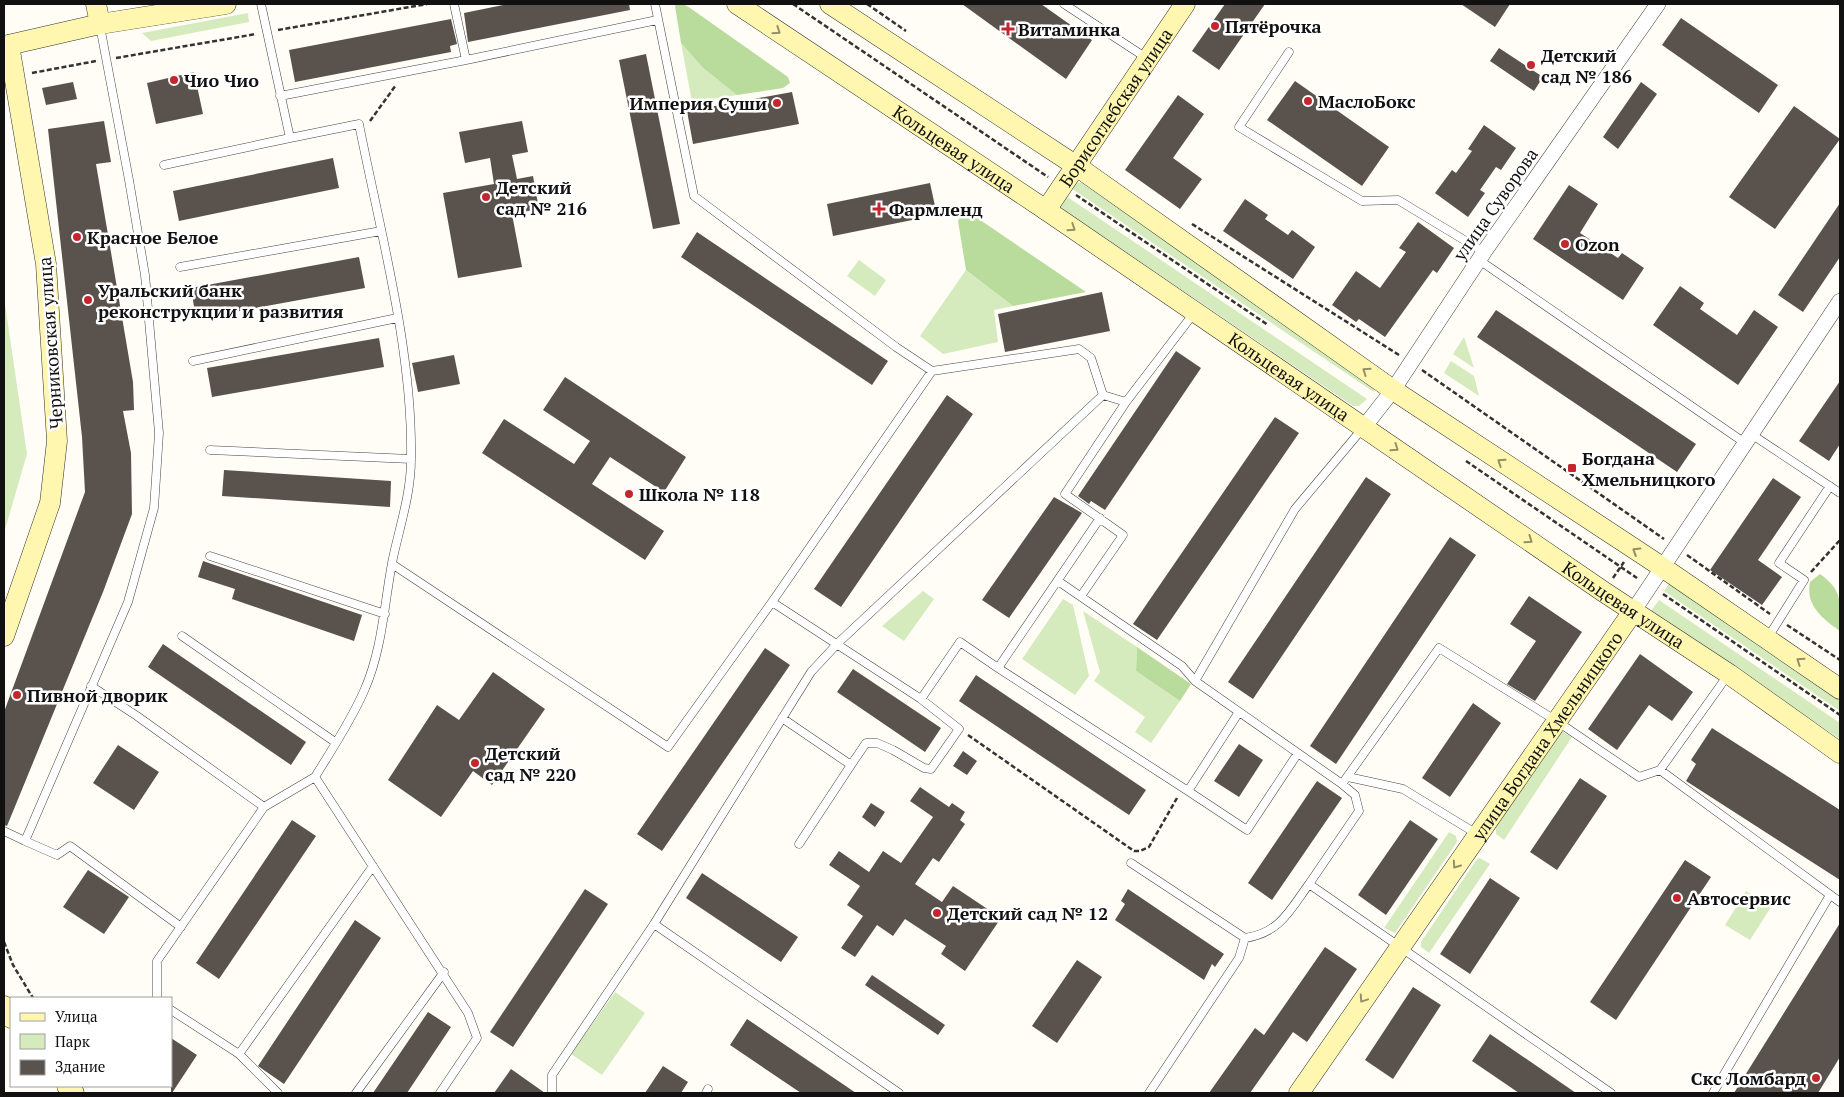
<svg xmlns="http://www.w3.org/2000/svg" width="1844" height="1097" font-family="'PT Serif',serif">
<rect width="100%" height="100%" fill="#fffdf5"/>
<path fill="#d5ebbd" d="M248,13L249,22L151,41L142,33Z
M681,43L703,68L737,95L692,102Z
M1075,182L1082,183L1370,379L1374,388V392L1068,186Z
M1063,194L1367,399L1359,406H1353L1067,212L1061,207L1060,200Z
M859,260L886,280L875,296L847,276Z
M966,270L1013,306L994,310L998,342L943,354L920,336Z
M4,297L27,454L4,533Z
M1464,337L1474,368L1453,354Z
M1451,361L1474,376L1479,396L1444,373Z
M1670,582L1840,697V711L1664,591Z
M923,591L934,599L904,641L882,626Z
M1063,599L1073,605L1089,676L1075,695L1022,659Z
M1659,600L1840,723V739L1651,611Z
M1083,611L1137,647L1136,671L1180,701L1151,743L1135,732L1145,717L1094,681L1100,672Z
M1560,732H1563L1572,737L1504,840L1496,834V828Z
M1449,832L1456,836L1457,842L1395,933L1384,928Z
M1480,858L1490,864L1429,953L1421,947V942L1477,859Z
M1746,891L1771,907L1750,940L1725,925Z
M615,992L645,1013L602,1075L571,1054Z"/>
<path fill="#b9dc9c" d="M677,4H683L690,8L788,77L790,83L783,88L737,95L703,68L681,43L675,6Z
M964,209L1086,292L1013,306L966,270L958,221Z
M1820,574C1844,591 1840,604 1840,631C1823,619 1805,605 1810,582Z
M1137,647L1191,684L1180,701L1136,671Z"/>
<path fill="#5a524d" d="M508,4H629L630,10L468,42L464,13Z
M962,4H1041L1092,40L1066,79Z
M1225,4H1265L1219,70L1192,51Z
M1461,4H1510L1495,27Z
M1681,18L1778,85L1759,113L1662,45Z
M451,19L457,44L450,46L451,52L295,82L289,50Z
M1499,48L1543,77L1534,91L1490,61Z
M646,54L680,224L653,229L619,60Z
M194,72L203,114L156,124L147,83Z
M1295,81L1389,147L1362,186L1267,120Z
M73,82L77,99L46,105L42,88Z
M1641,82L1657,94L1618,149L1603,137Z
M792,92L799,124L693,144L687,111Z
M1178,95L1204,114L1173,158L1202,179L1180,209L1125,170Z
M1794,106L1840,139L1775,229L1729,197Z
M104,121L111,162L96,164L133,382L134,410L123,411L131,453L132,514L103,592L7,826L4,825V712L85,492L82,437L48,129Z
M522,121L528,152L512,155L517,179L533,176L539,209L512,214L522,267L458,278L443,193L494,184L490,158L465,163L459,132Z
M1484,125L1516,148L1501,170L1496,167L1480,190L1485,193L1468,217L1435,193L1452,170L1456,173L1472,151L1468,149Z
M333,158L339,188L179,221L173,191Z
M930,183L937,215L833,236L827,204Z
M1569,185L1598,204L1580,233L1618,258L1622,253L1644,268L1623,300L1533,239Z
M1245,199L1268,215L1265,219L1288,235L1292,230L1315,247L1293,279L1223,231Z
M1840,203V257L1803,312L1778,295Z
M1418,222L1454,248L1437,273L1433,270L1385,337L1359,319L1356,322L1332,305L1356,271L1380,288L1406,252L1399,248Z
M697,232L888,361L872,385L681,257Z
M359,257L365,288L196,319L191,288Z
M1680,286L1704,303L1700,309L1737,335L1754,310L1778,327L1738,385L1653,325Z
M1102,292L1110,331L1005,352L998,314Z
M1496,310L1696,444L1677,472L1477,337Z
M379,338L384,367L212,397L207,368Z
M1176,351L1201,368L1105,510L1091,501L1089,504L1078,496Z
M454,355L460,384L418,392L412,363Z
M565,377L686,457L664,492L610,457L592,484L664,531L645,560L482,453L504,419L574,464L590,441L543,410Z
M1840,381V444L1829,461L1799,441Z
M947,395L973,414L841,607L814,589Z
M1275,417L1299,433L1157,640L1133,624Z
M224,470L391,481L390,507L222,496Z
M1366,477L1391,494L1253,699L1228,682Z
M1773,478L1801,497L1758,560L1782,577L1762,605L1710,570Z
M1054,497L1082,513L1009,618L982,600Z
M1450,537L1476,555L1336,764L1310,746Z
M203,561L362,615L354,641L232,599L235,589L198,577Z
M1529,596L1582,632L1535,701L1507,684L1536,641L1510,624Z
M163,644L306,742L291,765L148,667Z
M765,648L790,665L662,851L637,834Z
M1640,654L1693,692L1672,721L1649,705L1617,750L1588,729Z
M853,669L941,728L925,752L837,692Z
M493,672L545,709L492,785L473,771L441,817L388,780L437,705L459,720Z
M976,675L1146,790L1129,815L959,701Z
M1473,703L1501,723L1450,797L1422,778Z
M1712,728L1840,810V880L1686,781L1696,764L1691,760Z
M1239,744L1263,760L1239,797L1214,781Z
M118,745L159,772L134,810L93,783Z
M963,751L977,761L967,775L953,766Z
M1580,778L1607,796L1557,870L1530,852Z
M1317,781L1342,798L1272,900L1248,883Z
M920,787L949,807L952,803L965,812L960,820L965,824L939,862L933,858L915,884L942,902L953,886L1001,918L965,971L941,954L946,946L905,919L893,936L877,925L855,957L841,948L863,916L847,905L860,886L829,865L839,851L869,872L883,851L901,863L933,817L910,801Z
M871,803L885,812L875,827L862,817Z
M292,820L316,836L219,979L196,963Z
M1410,820L1438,839L1386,915L1358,895Z
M1685,860L1711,877L1616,1020L1590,1002Z
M88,870L129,897L104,934L63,907Z
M702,873L798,937L781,962L686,898Z
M1490,878L1520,898L1470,974L1440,954Z
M585,889L608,904L513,1047L490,1032Z
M1128,889L1224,954L1215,967L1212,964L1204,980L1115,920L1125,904L1121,901Z
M355,920L381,938L284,1084L258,1066Z
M1840,923V1057L1818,1093H1734Z
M1325,947L1357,969L1307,1042L1293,1032L1250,1093H1209L1255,1028L1264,1035Z
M1077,960L1102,977L1057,1043L1032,1026Z
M872,975L945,1025L938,1035L865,985Z
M1413,987L1441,1005L1393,1079L1365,1060Z
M428,1012L451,1027L407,1093H373Z
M747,1019L856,1093H801L730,1045Z
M1490,1034L1576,1093H1519L1472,1061Z
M171,1038L197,1055L172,1093H171Z
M663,1066L688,1082L681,1093H645Z
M511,1069L545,1093H494Z"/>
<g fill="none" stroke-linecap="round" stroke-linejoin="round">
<g stroke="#444" stroke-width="9">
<path id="lane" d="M261,4L290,138L359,124C380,231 413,351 411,459C411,495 399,528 392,563C384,606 382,651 364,691C351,721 332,749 315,777L468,1013L477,1038L440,1093
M655,4L694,196L896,347L932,371L1079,349L1091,358L1103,395
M1064,4L1148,59
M1289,52L1239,127L1362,201L1398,200L1484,252
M466,60L657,20
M280,96L466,60L454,4
M164,165L290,138
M1479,260L1745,443
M180,267L381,231
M193,361L397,318
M1751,434L1840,493
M210,450L411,459
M1100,518L998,668L1188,791
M210,556L385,614
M392,564L668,747L772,602L921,699L960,642L998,668
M1058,581L1182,666L1195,681L1342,784L1439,648L1555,720L1639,777L1660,770L1728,675
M1081,596L1123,535L1065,494L1126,402
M772,602L932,371
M182,636L335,742
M1767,639L1804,580L1779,563L1830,486
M1195,681L1295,509L1363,428
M91,686L137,716L264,807L315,777
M1239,712L1188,791L1247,830L1298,753
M782,718L851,765L866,743H877L893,750L924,768L931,769L959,729L921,699
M1660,770L1840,902
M1348,777L1403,789L1477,834
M4,831L25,841L128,602L154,508L159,433L145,275L129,180L100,26
M25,841L57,855L70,846L181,927
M799,844L851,765
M1131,863L1245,938C1280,933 1290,910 1309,884L1611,1093
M1309,884L1359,811L1355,795L1342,784
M654,924L899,1093
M157,998V961L264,807
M171,1010L239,1054
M278,1093L239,1054L373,866
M356,1093L444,972
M552,1093V1075L654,924L811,672L838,643L1103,395L1126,402L1194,313
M706,1093L708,1089
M1149,1093L1239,958L1245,938
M1713,1093L1830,895"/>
</g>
<g stroke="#444" stroke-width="16">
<path id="street" d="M1364,427L1393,390L1484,252L1658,4
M1634,610L1840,301"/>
</g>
<g stroke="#333" stroke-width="21">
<g id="secondary">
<path d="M96,4L100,24"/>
<path id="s1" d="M737,4L1046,210L1604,592L1729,674L1840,753"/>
<path d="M830,4L1075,165L1393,390L1662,567L1840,689"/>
<path d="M4,46L100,24L226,4"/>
<path id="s2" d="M1046,210L1185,4"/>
<path d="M4,636L50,503L57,441L46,264L9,45"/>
<path d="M4,1006L11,1018"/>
<path d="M67,1086L74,1093"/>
<path id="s3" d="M1299,1093L1634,610"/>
</g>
</g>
<path stroke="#333" stroke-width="2.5" stroke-dasharray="5 2.5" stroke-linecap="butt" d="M793,4L1048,177
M867,4L906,31
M278,30L427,4
M116,58L256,34
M32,73L96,61
M370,121L396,85
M1076,195L1268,325
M1192,224L1399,355
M1422,370L1664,539
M1466,461L1637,578
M1687,555L1770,614
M1811,572L1840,540
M1613,578L1624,562
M1663,594L1840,715
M1787,625L1840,660
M968,735L1134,851H1140L1149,847L1177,798
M4,942L13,965L33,998"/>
<use href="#lane" stroke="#fff" stroke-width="8"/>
<use href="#street" stroke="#fff" stroke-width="15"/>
<use href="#secondary" stroke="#fff6b0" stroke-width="20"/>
</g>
<defs><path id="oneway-chevron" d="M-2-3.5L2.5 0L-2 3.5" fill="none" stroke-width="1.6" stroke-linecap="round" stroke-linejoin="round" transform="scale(1.25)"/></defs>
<g stroke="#948f68">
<use href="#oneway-chevron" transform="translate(777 31) rotate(34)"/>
<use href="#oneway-chevron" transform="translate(1072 228) rotate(34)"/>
<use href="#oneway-chevron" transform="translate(1366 371) rotate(-145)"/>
<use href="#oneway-chevron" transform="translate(1395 448) rotate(35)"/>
<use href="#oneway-chevron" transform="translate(1501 462) rotate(-146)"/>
<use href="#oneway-chevron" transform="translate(1529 540) rotate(35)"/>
<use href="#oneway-chevron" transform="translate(1636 551) rotate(-148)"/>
<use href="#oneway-chevron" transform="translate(1800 661) rotate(-146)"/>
<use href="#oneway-chevron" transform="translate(1456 865) rotate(125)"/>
<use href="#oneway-chevron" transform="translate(1363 999) rotate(124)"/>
</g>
<g fill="#c4262e" stroke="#fff" stroke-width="2">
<circle cx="1215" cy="26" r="5"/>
<path d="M1005.5 21.5h5v5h5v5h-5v5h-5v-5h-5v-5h5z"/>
<circle cx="1531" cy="65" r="5"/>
<circle cx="174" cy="80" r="5"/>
<circle cx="1308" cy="101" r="5"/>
<circle cx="777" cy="103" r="5"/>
<circle cx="486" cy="197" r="5"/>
<path d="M876.5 201.5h5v5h5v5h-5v5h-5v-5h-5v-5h5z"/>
<circle cx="77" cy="237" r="5"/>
<circle cx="1565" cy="244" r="5"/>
<circle cx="88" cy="300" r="5"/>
<rect x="1567" y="463" width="10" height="10" rx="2.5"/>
<circle cx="629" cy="494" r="5"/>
<circle cx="17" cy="695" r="5"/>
<circle cx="475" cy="763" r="5"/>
<circle cx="1677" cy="898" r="5"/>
<circle cx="937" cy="913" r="5"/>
<circle cx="1816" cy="1078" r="5"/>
</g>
<g text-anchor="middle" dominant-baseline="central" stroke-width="5" stroke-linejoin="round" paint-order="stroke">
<g font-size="18" font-weight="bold" fill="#111" stroke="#fff" text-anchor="start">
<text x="1225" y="26">Пятёрочка</text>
<text x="1018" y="29">Витаминка</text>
<text x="1541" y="55">Детский<tspan x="1541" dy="21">сад № 186</tspan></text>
<text x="184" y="80">Чио Чио</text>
<text x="1318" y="101">МаслоБокс</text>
<text x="767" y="103" text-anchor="end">Империя Суши</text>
<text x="496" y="187">Детский<tspan x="496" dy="21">сад № 216</tspan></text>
<text x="889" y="209">Фармленд</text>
<text x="87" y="237">Красное Белое</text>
<text x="1575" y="244">Ozon</text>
<text x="98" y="290">Уральский банк<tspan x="98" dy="21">реконструкции и развития</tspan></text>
<text x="1582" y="458">Богдана<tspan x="1582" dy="21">Хмельницкого</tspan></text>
<text x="639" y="494">Школа № 118</text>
<text x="27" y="695">Пивной дворик</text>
<text x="485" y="753">Детский<tspan x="485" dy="21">сад № 220</tspan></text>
<text x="1687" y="898">Автосервис</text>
<text x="947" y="913">Детский сад № 12</text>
<text x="1806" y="1078" text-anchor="end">Скс Ломбард</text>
</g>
<g font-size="18" fill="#111" stroke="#fff">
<text stroke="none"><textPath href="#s2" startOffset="124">Борисоглебская улица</textPath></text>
<text stroke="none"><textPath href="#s1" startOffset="261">Кольцевая улица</textPath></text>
<text transform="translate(1495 204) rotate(-55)">улица Суворова</text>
<text transform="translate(50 343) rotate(-94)">Черниковская улица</text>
<text stroke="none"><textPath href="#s1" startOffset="666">Кольцевая улица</textPath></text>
<text stroke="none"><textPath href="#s1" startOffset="1071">Кольцевая улица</textPath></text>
<text stroke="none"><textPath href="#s3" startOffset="435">улица Богдана Хмельницкого</textPath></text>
</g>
</g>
<rect width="1844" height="1097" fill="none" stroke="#111111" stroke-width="10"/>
<rect x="10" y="997" width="162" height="90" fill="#ffffff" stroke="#a0a0a0"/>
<rect x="20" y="1013" width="25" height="8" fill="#fff6b0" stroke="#a0a0a0"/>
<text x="55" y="1022" font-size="15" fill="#111111">Улица</text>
<rect x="20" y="1034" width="25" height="15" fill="#d5ebbd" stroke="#a0a0a0"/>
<text x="55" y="1047" font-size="15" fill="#111111">Парк</text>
<rect x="20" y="1060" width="25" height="15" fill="#5a524d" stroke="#a0a0a0"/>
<text x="55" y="1072" font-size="15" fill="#111111">Здание</text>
</svg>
